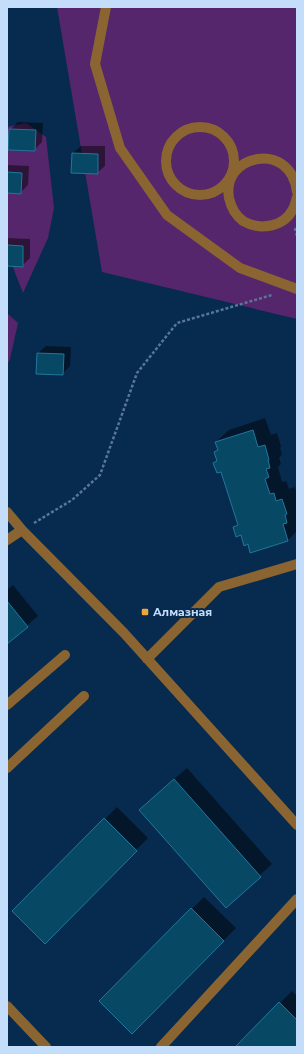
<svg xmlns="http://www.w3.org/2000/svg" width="304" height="1054" font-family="Montserrat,sans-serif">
<rect width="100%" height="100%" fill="#072a4f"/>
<path fill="#55266b" d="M57,7H297V319L102,272Z
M26,123L46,137L54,208L48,238L23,293L7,252V127Z
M7,313L18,323L10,359L7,365Z"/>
<path fill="#0007" d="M18,122L43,123L42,142L34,150L10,130Z
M81,146H105V166L97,173L73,153Z
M7,165L29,166L28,185L20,193L7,192Z
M7,238L30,239V258L22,266L7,265Z
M46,346L71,347L70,366L62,374L38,353Z
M265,418L271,435L277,433L281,446L280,448L282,454L279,458L281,464L278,467L282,482L286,481L289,489L295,487L297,495V512L296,513L297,531L288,540L251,552L248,543L234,527L238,523L221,470L214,463L218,460L215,452L218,449L216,442L229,430Z
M13,585L38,616L7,643V590Z
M187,768L272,864L226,906L153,798Z
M117,807L148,838L45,942L13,911Z
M204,897L236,928L132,1032L100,1001Z
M292,991L297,996V1047H236Z"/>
<path fill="#074965" stroke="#22769c" d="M9,129L36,130L35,151L8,150Z
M72,153L98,154V174L71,173Z
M7,172L22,173L21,194L7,193Z
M7,245L23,246V267L7,266Z
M37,353L64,354L63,375L36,374Z
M253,430L258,447L265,445L269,460H268L270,468L266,469L269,477L265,479L270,494L274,493L276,501L282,499L287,514L285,515L287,523L283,524L288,541L250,553L248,544L244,546L241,535L236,537L233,527L238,525L221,472L217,473L213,463L217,461L214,452L218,450L215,442Z
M7,601L28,627L7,644Z
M174,779L261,877L226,908L139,810Z
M104,818L137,851L45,944L12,911Z
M191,908L224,941L132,1034L99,1001Z
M279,1002L297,1020V1047H235Z"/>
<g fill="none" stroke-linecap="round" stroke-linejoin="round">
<path stroke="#587698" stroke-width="2.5" stroke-dasharray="3 2" stroke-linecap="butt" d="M295,228L297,236
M34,523L72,500L100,475L137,373L177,323L272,295"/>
<path stroke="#8b6531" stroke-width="10" d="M106,7L95,64L120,148L167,215L240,268L297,289
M166 161a34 34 0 1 1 68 0a34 34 0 1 1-68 0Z
M297,192C291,140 221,154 229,198C231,207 235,215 243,221C260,231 284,227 293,209C295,205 296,201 297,197
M7,512L22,530L124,633L297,825
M7,540L22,530
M147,659L219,587L297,564
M7,705L65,655
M7,768L84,696
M7,1006L46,1047
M161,1047L297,899"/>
</g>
<rect fill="#eea73c" stroke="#072a4f" stroke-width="1.5" x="141" y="608" width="8" height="8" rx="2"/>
<g text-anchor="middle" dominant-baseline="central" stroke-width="4" stroke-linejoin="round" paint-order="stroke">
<g font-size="11" font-weight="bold" fill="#c4ddfa" stroke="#072a4f" text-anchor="start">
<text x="153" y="612">Алмазная</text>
</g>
</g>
<rect width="304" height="1054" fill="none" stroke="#c4ddfa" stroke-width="16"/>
</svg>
